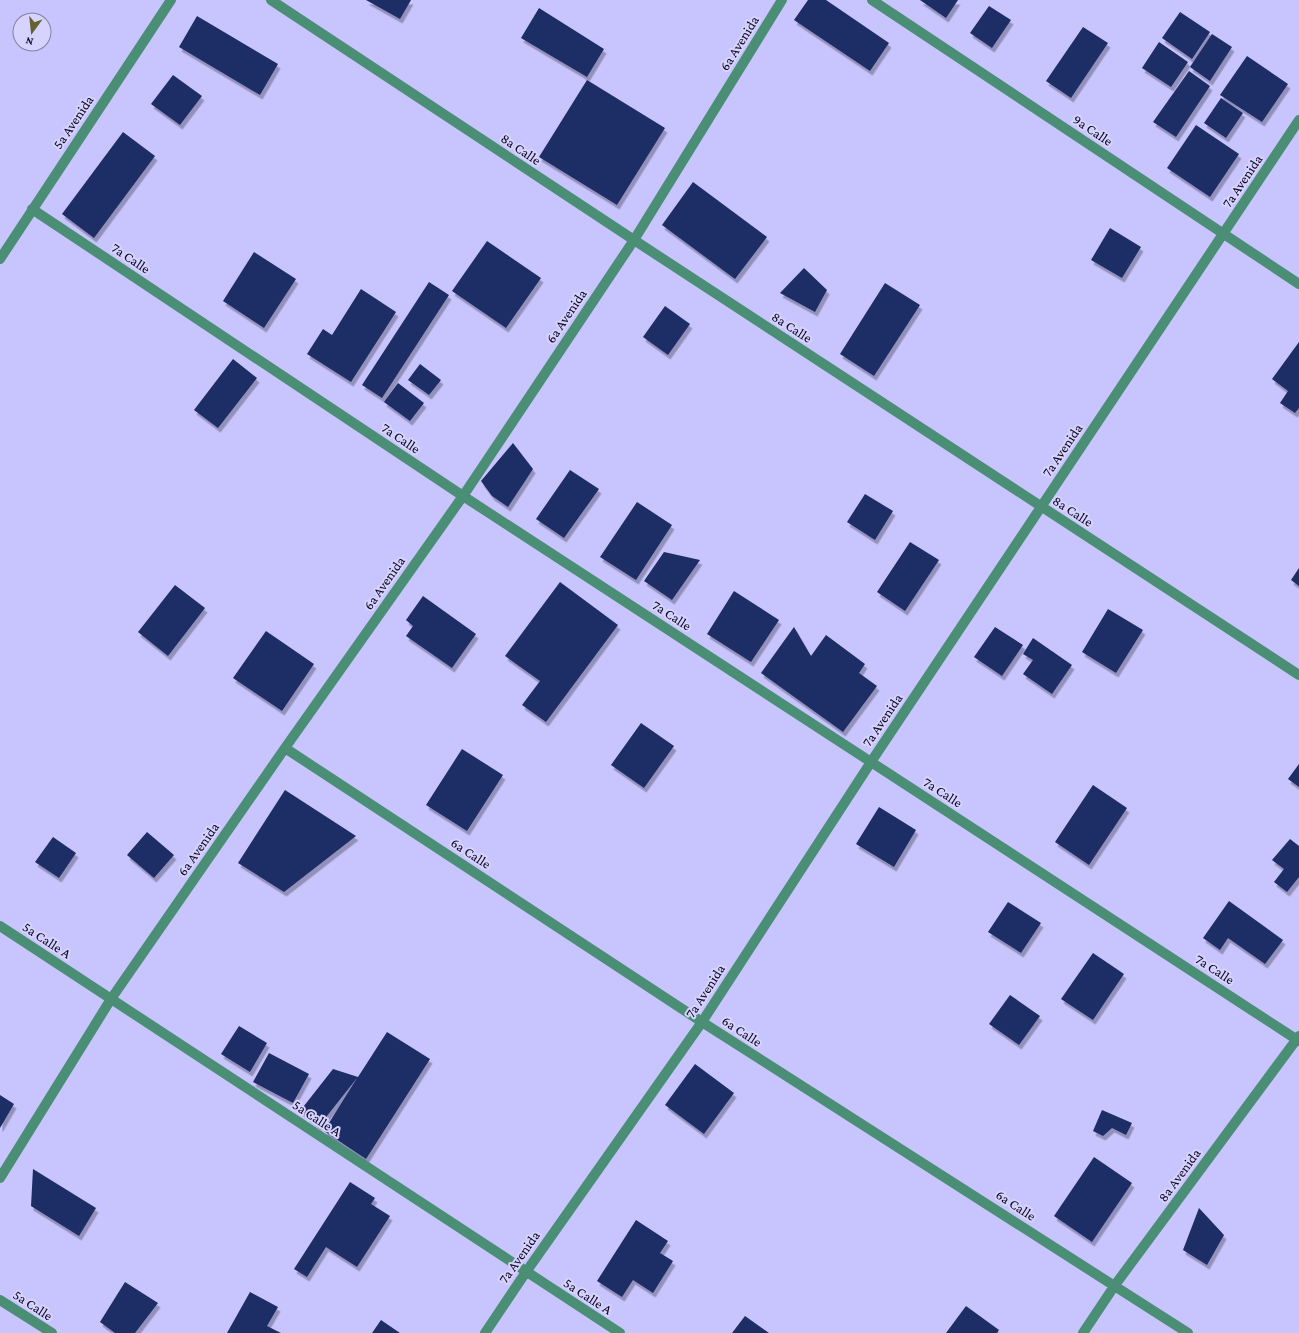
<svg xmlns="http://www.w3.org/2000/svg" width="1299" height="1333" font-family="'Crimson Pro',serif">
<defs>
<filter id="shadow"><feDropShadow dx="2.5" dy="4.5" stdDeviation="0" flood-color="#0004"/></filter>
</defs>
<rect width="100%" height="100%" fill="#c8c4fd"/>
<path fill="#1d2d65" filter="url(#shadow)" d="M366,0H411L400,19Z
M808,0H826L889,43L870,71L794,20Z
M920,0H958L946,18Z
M989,6L1011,20L992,48L970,33Z
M539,8L604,49L587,77L521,38Z
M1180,12L1210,32L1192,59L1162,38Z
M197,16L278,64L260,95L179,47Z
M1083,27L1108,43L1071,98L1046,81Z
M1212,34L1232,47L1210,81L1190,67Z
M1159,42L1188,62L1171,87L1142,68Z
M1247,56L1288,84L1262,122L1220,95Z
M1189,71L1210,86L1176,137L1153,122Z
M173,75L202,96L180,125L151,104Z
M587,80L665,128L617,205L539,157Z
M1221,98L1243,113L1226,138L1204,123Z
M1196,125L1239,154L1210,197L1167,168Z
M123,132L155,156L94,238L62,214Z
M693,182L767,237L735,279L662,225Z
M1110,228L1141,247L1122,278L1091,260Z
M487,241L541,278L506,328L452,291Z
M254,252L296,279L264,328L223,301Z
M804,268L827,290L815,312L780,293Z
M429,282L449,295L382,398L362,385Z
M885,283L920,305L874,376L840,354Z
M361,289L396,312L351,382L307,354L323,329L332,335Z
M665,306L690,324L668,355L643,337Z
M1299,342V408L1295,413L1280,403L1288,391L1272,379Z
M233,359L257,378L218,428L194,410Z
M420,364L441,380L429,395L408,380Z
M398,383L424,403L410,421L384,402Z
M513,443L533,469L508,507L492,496L481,481Z
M570,470L599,489L564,538L536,519Z
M865,494L893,511L875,540L847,522Z
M637,502L672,525L636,580L600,557Z
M910,542L939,560L905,611L877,592Z
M664,552L700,560L672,600L644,581Z
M1299,568V586L1291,580Z
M560,582L618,625L546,722L522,705L540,681L505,656Z
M175,585L205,608L168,656L138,632Z
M734,591L779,620L751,662L707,634Z
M423,596L476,634L452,668L406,636L413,626L406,620Z
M1108,609L1143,630L1116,673L1082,652Z
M794,627L811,656L826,635L865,664L859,673L877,686L843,732L761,673Z
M995,627L1023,645L1002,676L974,657Z
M266,631L314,664L282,711L233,678Z
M1033,638L1072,665L1052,694L1023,674L1033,660L1023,654Z
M641,723L674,746L644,788L611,765Z
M462,749L503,775L467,831L426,805Z
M1299,764V787L1288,779Z
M1093,785L1127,808L1089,865L1055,842Z
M285,790L356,836L284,892L238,863Z
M879,807L916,830L894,867L856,844Z
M147,832L174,855L154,878L127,855Z
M53,837L76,853L59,878L35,862Z
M1290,839L1299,846V877L1287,892L1274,882L1284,869L1272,860Z
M1229,901L1283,940L1265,964L1228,938L1220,950L1203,938Z
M1008,902L1041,923L1021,953L988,932Z
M1093,953L1124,974L1093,1020L1061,999Z
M1010,995L1040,1016L1019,1045L989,1024Z
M239,1026L267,1043L250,1072L221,1054Z
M387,1032L430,1059L366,1159L324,1131L357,1078L319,1126L300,1111L333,1069L358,1077Z
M269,1053L309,1074L293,1103L253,1082Z
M695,1064L734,1093L704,1134L665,1105Z
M0,1095L14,1104L0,1128Z
M1102,1110L1132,1123L1126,1135L1112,1128L1103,1136L1093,1131Z
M1094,1157L1132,1183L1092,1242L1054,1216Z
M33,1169L96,1208L79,1236L31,1206Z
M350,1182L375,1198L371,1204L390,1216L357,1267L326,1247L307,1277L294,1269Z
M1199,1208L1224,1235L1207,1265L1183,1250Z
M636,1220L668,1241L660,1253L673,1261L653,1293L633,1280L622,1297L597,1281Z
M125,1282L158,1303L135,1333H115L100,1322Z
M250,1292L278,1307L267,1326L281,1333H227Z
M966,1306L999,1330L997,1333H946Z
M745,1316L769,1333H732Z
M381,1320L400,1333H372Z"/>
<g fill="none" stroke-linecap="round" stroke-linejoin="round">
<path stroke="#4a8e76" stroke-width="10" d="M271,0L634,240L1299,675
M872,0L1299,284
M32,209L463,496L1299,1041
M0,259L171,0
M285,748L702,1022L1188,1333
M0,926L620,1333
M0,1178L111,999L285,748L463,496L634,240L782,0
M0,1300L52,1333
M485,1333L526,1272L702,1022L871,762L1299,120
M1083,1333L1115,1285L1299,1036"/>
</g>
<g text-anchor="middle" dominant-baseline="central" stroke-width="4" stroke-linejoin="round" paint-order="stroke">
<g font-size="14" fill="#0c071f" stroke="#d6d3ff">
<text transform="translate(739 43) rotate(-58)">6a Avenida</text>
<text transform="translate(73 122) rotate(-56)">5a Avenida</text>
<text transform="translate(1093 130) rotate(34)">9a Calle</text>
<text transform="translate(521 149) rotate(34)">8a Calle</text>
<text transform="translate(1242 181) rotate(-56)">7a Avenida</text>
<text transform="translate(131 258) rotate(34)">7a Calle</text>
<text transform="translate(566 316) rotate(-56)">6a Avenida</text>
<text transform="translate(792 327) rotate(33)">8a Calle</text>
<text transform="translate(401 438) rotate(34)">7a Calle</text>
<text transform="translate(1062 450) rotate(-56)">7a Avenida</text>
<text transform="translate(1073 511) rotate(33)">8a Calle</text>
<text transform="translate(384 583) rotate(-55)">6a Avenida</text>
<text transform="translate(672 615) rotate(33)">7a Calle</text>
<text transform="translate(882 720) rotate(-56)">7a Avenida</text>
<text transform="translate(943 792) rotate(33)">7a Calle</text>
<text transform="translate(198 849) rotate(-55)">6a Avenida</text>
<text transform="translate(471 853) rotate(33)">6a Calle</text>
<text transform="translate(47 940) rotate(33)">5a Calle A</text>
<text transform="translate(1215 969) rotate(33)">7a Calle</text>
<text transform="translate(705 991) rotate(-57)">7a Avenida</text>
<text transform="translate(742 1031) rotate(33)">6a Calle</text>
<text transform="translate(317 1118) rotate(33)">5a Calle A</text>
<text transform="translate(1179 1175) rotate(-54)">8a Avenida</text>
<text transform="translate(1016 1205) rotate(33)">6a Calle</text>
<text transform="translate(519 1257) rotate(-55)">7a Avenida</text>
<text transform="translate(588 1296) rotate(33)">5a Calle A</text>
<text transform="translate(33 1305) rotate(33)">5a Calle</text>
</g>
</g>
<g transform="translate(32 32) rotate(195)"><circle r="19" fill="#d6d3ff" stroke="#8581a5"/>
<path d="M0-3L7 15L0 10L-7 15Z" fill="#646330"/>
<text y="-6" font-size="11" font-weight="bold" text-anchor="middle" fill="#0c071f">N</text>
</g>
</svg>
